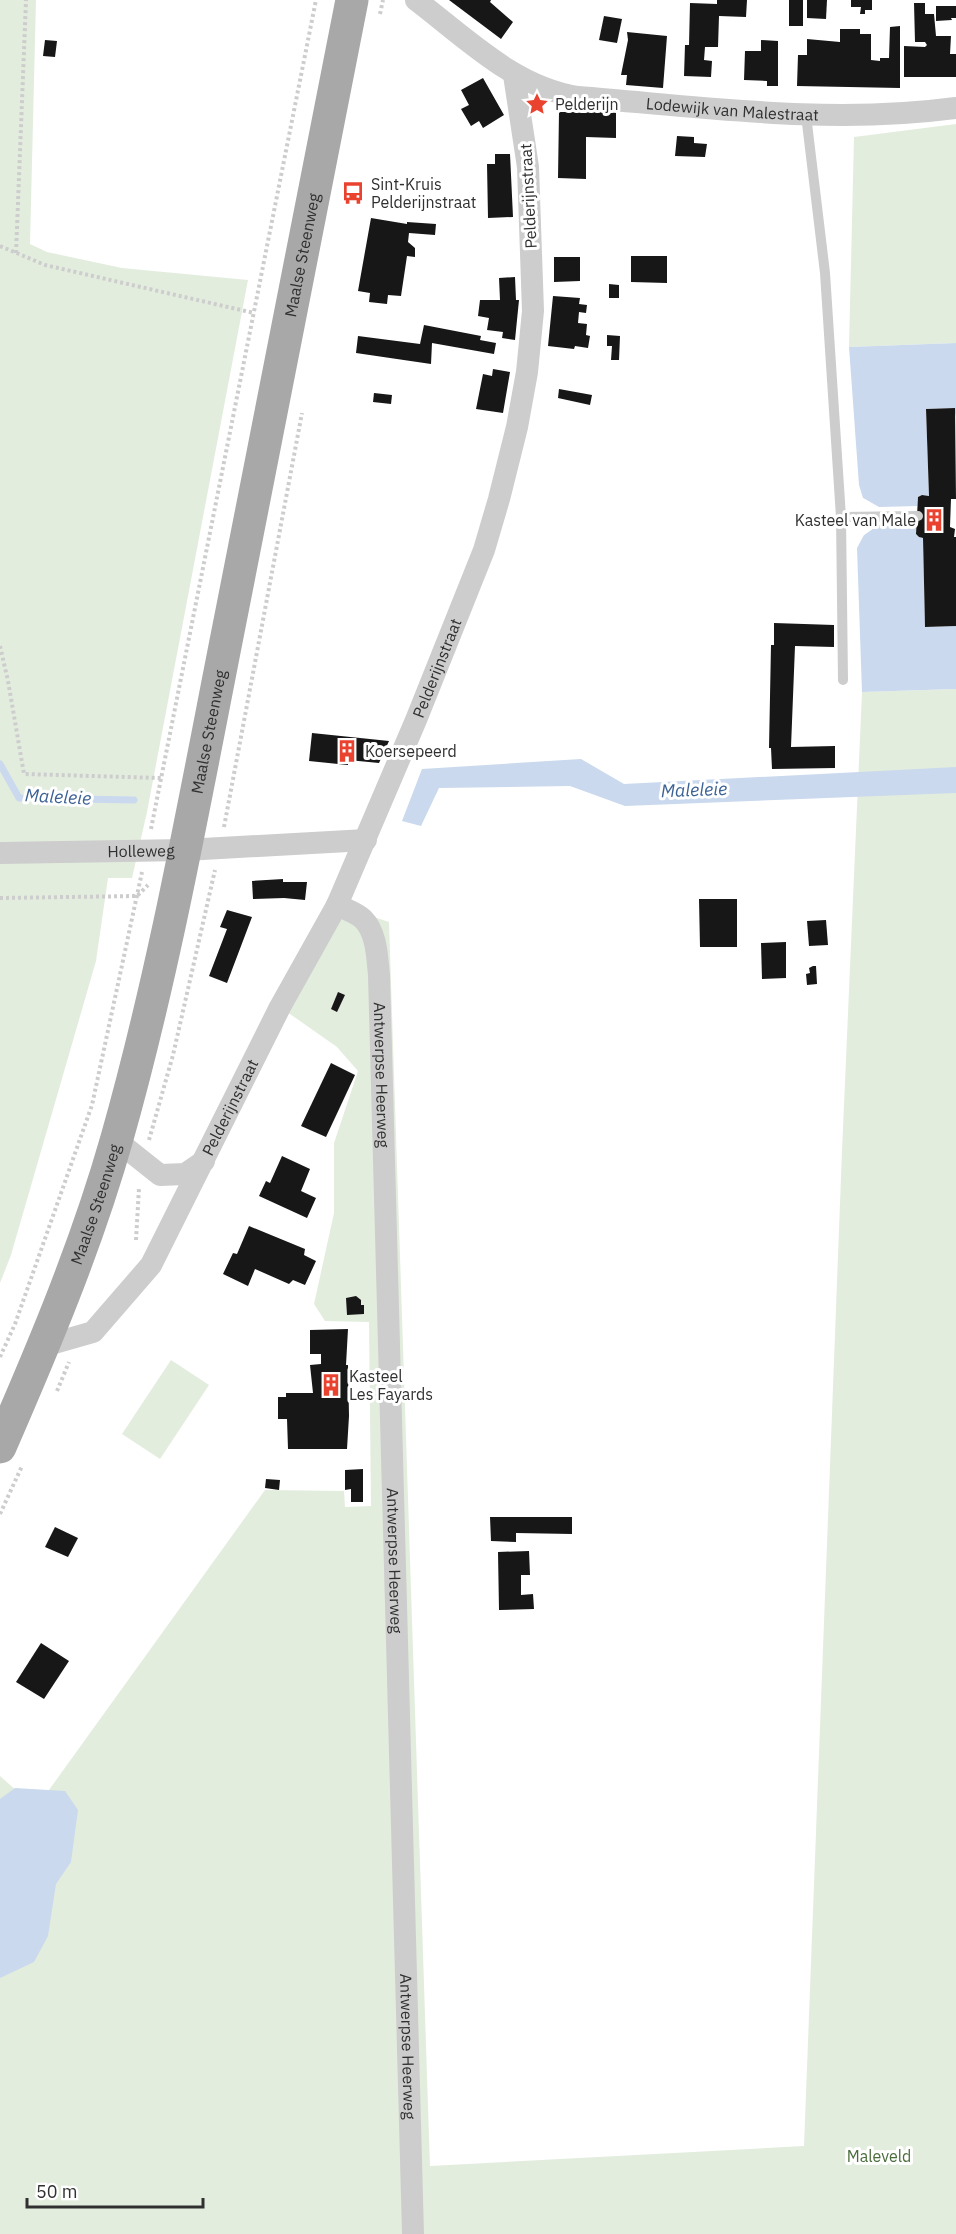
<svg xmlns="http://www.w3.org/2000/svg" width="956" height="2234" font-family="'IBM Plex Sans',sans-serif">
<style>
.green{fill:#e3edde}
.water{fill:#cad9ed}
.pier{fill:#fff}
.lines{fill:none;stroke-linecap:round;stroke-linejoin:round}
.stream{stroke:#cad9ed;stroke-width:7}
.building{fill:#171717}
.path{stroke:#cdcdcd;stroke-width:4;stroke-dasharray:3 3;stroke-linecap:butt}
.lane{stroke:#cdcdcd;stroke-width:10}
.street{stroke:#cdcdcd;stroke-width:22}
.primary{stroke:#a8a8a8;stroke-width:33}
.labels{text-anchor:middle;stroke-width:6;stroke-linejoin:round;paint-order:stroke}
.poi-label{font-size:16px;fill:#303030;stroke:#fff;text-anchor:start}
.street-label{font-size:16px;fill:#303030;stroke:#fff}
.park-label{font-size:16px;fill:#4a6d3c;stroke:#fff}
.water-label{font-size:18px;font-style:italic;fill:#3c6294;stroke:#fff}
</style>
<rect width="100%" height="100%" fill="#fff"/>
<g class="green">
<path d="M 0,0 L 36,0 L 30,244 L 47,252 L 122,268 L 248,280 L 147,812 L 132,878 L 108,878 L 96,961 L 11,1255 L 0,1283 Z"/>
<path d="M 956,124 L 956,343 L 849,347 L 854,137 Z"/>
<path d="M 956,689 L 956,2234 L 0,2234 L 0,1776 L 36,1808 L 265,1490 L 344,1491 L 345,1507 L 371,1506 L 369,1322 L 325,1321 L 314,1304 L 334,1213 L 334,1143 L 358,1071 L 337,1047 L 280,1007 L 337,905 L 389,922 L 430,2166 L 804,2146 L 842,1151 L 862,692 Z"/>
<path d="M 171,1360 L 209,1385 L 160,1459 L 122,1434 Z"/>
</g>
<g class="water">
<path d="M 956,343 L 956,417 L 954,408 L 926,409 L 929,496 L 922,495 L 918,497 L 916,534 L 919,537 L 923,538 L 925,627 L 956,626 L 956,689 L 862,692 L 857,548 L 864,535 L 878,525 L 878,507 L 863,498 L 859,485 L 849,347 Z"/>
<path d="M 581,759 L 624,784 L 956,767 L 956,793 L 625,806 L 570,786 L 439,788 L 421,826 L 402,821 L 422,769 Z"/>
<path d="M 15,1788 L 65,1791 L 78,1810 L 71,1862 L 56,1884 L 48,1936 L 34,1962 L 0,1978 L 0,1799 Z"/>
</g>
<path class="pier" d="M 863,498 L 879,507 L 918,506 L 918,525 L 878,525 L 864,535 L 864,532 L 875,524 L 875,508 L 863,502 Z"/>
<g class="lines">
<path class="stream" d="M 0,764 L 19,798 L 134,800"/>
</g>
<g class="building">
<path d="M 449,0 L 491,0 L 490,2 L 513,22 L 501,39 Z"/>
<path d="M 717,0 L 747,0 L 746,17 L 719,16 L 718,47 L 705,47 L 704,60 L 712,61 L 711,77 L 684,76 L 685,45 L 689,45 L 690,3 L 717,4 Z"/>
<rect x="789" y="0" width="14" height="26"/>
<path d="M 807,0 L 827,0 L 826,19 L 807,18 Z"/>
<path d="M 851,0 L 872,0 L 872,10 L 865,10 L 865,14 L 860,14 L 861,7 L 851,7 Z"/>
<path d="M 914,3 L 925,3 L 925,14 L 934,14 L 936,36 L 951,36 L 950,54 L 956,54 L 956,77 L 904,77 L 904,46 L 925,47 L 927,45 L 925,42 L 915,42 Z"/>
<path d="M 936,6 L 956,6 L 956,18 L 951,18 L 952,20 L 936,21 Z"/>
<path d="M 604,16 L 622,19 L 617,43 L 599,40 Z"/>
<path d="M 900,26 L 900,88 L 797,86 L 798,55 L 807,55 L 807,39 L 840,42 L 840,29 L 860,29 L 860,34 L 871,34 L 871,60 L 880,61 L 880,58 L 889,58 L 890,27 Z"/>
<path d="M 627,32 L 667,36 L 663,88 L 626,85 L 627,75 L 621,75 L 628,40 Z"/>
<path d="M 45,40 L 57,41 L 55,57 L 43,56 Z"/>
<path d="M 761,40 L 778,41 L 778,86 L 767,86 L 767,81 L 744,80 L 745,51 L 761,51 Z"/>
<path d="M 483,78 L 504,115 L 483,128 L 479,121 L 471,126 L 461,109 L 469,105 L 461,90 Z"/>
<path d="M 584,110 L 616,110 L 616,138 L 586,137 L 586,179 L 558,178 L 559,112 L 584,112 Z"/>
<path d="M 677,136 L 694,137 L 694,143 L 707,144 L 705,157 L 675,156 Z"/>
<path d="M 495,154 L 510,154 L 513,217 L 488,218 L 487,164 L 495,164 Z"/>
<path d="M 371,218 L 407,224 L 407,222 L 436,224 L 435,235 L 409,233 L 408,242 L 415,248 L 415,257 L 407,256 L 401,296 L 388,295 L 387,304 L 369,302 L 370,293 L 358,291 Z"/>
<path d="M 631,256 L 667,256 L 667,283 L 631,282 Z"/>
<path d="M 554,257 L 580,257 L 580,281 L 554,282 Z"/>
<path d="M 515,277 L 516,300 L 519,300 L 515,340 L 502,338 L 503,332 L 487,330 L 489,318 L 478,316 L 480,300 L 500,300 L 499,278 Z"/>
<path d="M 609,284 L 619,285 L 619,298 L 609,298 Z"/>
<path d="M 553,296 L 580,298 L 579,304 L 587,305 L 586,313 L 579,312 L 578,323 L 587,324 L 586,335 L 590,336 L 588,348 L 575,346 L 574,349 L 548,346 Z"/>
<path d="M 424,325 L 481,336 L 480,340 L 496,343 L 494,354 L 432,343 L 431,364 L 356,353 L 358,336 L 420,344 Z"/>
<path d="M 607,335 L 620,336 L 619,360 L 611,360 L 612,346 L 607,346 Z"/>
<path d="M 493,369 L 510,372 L 503,413 L 476,409 L 483,374 L 492,376 Z"/>
<path d="M 559,389 L 592,395 L 590,405 L 558,398 Z"/>
<path d="M 374,393 L 392,395 L 391,404 L 373,402 Z"/>
<path d="M 955,408 L 956,499 L 951,499 L 950,527 L 955,529 L 954,537 L 956,537 L 956,626 L 925,627 L 923,538 L 919,537 L 916,534 L 918,497 L 922,495 L 929,496 L 926,409 Z"/>
<path d="M 774,623 L 834,625 L 834,647 L 795,646 L 791,747 L 835,746 L 835,768 L 772,769 L 771,748 L 769,748 L 771,645 L 774,645 Z"/>
<path d="M 312,733 L 389,741 L 379,763 L 348,760 L 348,765 L 309,761 Z"/>
<path d="M 283,879 L 283,882 L 307,882 L 305,900 L 284,898 L 253,899 L 252,881 Z"/>
<path d="M 699,899 L 737,899 L 737,947 L 700,947 Z"/>
<path d="M 227,910 L 252,917 L 227,983 L 209,976 L 227,929 L 220,927 Z"/>
<path d="M 826,920 L 828,945 L 809,946 L 807,921 Z"/>
<path d="M 786,942 L 786,978 L 762,979 L 761,943 Z"/>
<path d="M 813,966 L 816,966 L 817,984 L 807,985 L 806,974 L 810,973 L 809,968 Z"/>
<path d="M 338,992 L 345,995 L 337,1012 L 331,1009 Z"/>
<path d="M 331,1063 L 355,1075 L 326,1137 L 301,1126 Z"/>
<path d="M 282,1156 L 310,1169 L 301,1191 L 316,1198 L 307,1218 L 259,1196 L 266,1181 L 270,1183 Z"/>
<path d="M 249,1226 L 305,1249 L 304,1255 L 316,1261 L 305,1285 L 293,1280 L 289,1284 L 255,1269 L 248,1286 L 223,1274 L 233,1253 L 237,1254 Z"/>
<path d="M 356,1296 L 361,1300 L 361,1305 L 364,1305 L 364,1314 L 347,1315 L 346,1298 Z"/>
<path d="M 348,1329 L 346,1365 L 348,1365 L 349,1416 L 347,1449 L 288,1449 L 287,1419 L 278,1419 L 278,1397 L 286,1397 L 286,1393 L 313,1393 L 310,1365 L 321,1364 L 321,1354 L 310,1354 L 310,1330 Z"/>
<path d="M 363,1469 L 363,1502 L 351,1502 L 351,1489 L 345,1490 L 345,1470 Z"/>
<path d="M 266,1479 L 280,1480 L 279,1490 L 265,1488 Z"/>
<path d="M 490,1517 L 572,1517 L 572,1534 L 516,1533 L 516,1542 L 491,1541 Z"/>
<path d="M 55,1527 L 78,1538 L 68,1557 L 45,1547 Z"/>
<path d="M 529,1551 L 530,1575 L 521,1575 L 521,1595 L 533,1594 L 534,1609 L 499,1610 L 498,1552 Z"/>
<path d="M 41,1643 L 69,1661 L 44,1699 L 16,1682 Z"/>
</g>
<g class="lines">
<g class="path">
<path d="M 380,14 L 383,0"/>
<path d="M 0,246 L 45,265 L 254,313"/>
<path d="M 16,253 L 26,0"/>
<path d="M 0,646 L 8,681 L 24,774 L 161,778"/>
<path d="M 224,827 L 302,413"/>
<path d="M 151,829 L 316,0"/>
<path d="M 0,898 L 137,896 L 148,885"/>
<path d="M 149,1140 L 173,1055 L 215,870"/>
<path d="M 136,1240 L 139,1188"/>
<path d="M 0,1357 L 15,1324 L 92,1105 L 142,872"/>
<path d="M 57,1391 L 69,1362"/>
<path d="M 0,1514 L 22,1466"/>
</g>
<g class="lane">
<path d="M 806,115 L 825,273 L 841,517 L 843,680"/>
<path d="M 841,517 L 918,516"/>
</g>
<g class="street">
<path id="s1" d="M 416,0 C 466,38 514,87 578,97 C 704,107 830,125 956,108"/>
<path id="s2" d="M 0,853 L 185,850 L 366,840"/>
<path id="s3" d="M 337,905 C 345,909 357,913 363,919 C 377,933 377,957 379,975 L 413,2234"/>
<path d="M 116,1140 L 160,1175 L 185,1174 L 204,1161"/>
<path id="s4" d="M 44,1346 L 93,1332 L 151,1265 L 280,1007 L 337,905 L 416,720 L 484,550 L 499,499 L 517,427 L 527,372 L 533,311 L 528,167 L 514,75"/>
</g>
<path class="primary" id="s5" d="M 0,1447 C 44,1346 87,1244 117,1138 C 166,965 197,787 232,611 C 272,407 312,204 352,0"/>
</g>
<defs>
<g id="sight-bare" transform="scale(1.8)"><path d="M0-6L1.8-2.2L6-1.7L2.9 1.2L3.7 5.4L0 3.3L-3.7 5.4L-2.9 1.2L-6-1.7L-1.8-2.2Z" fill="#e94330" stroke="#fff" stroke-width="2.5" paint-order="stroke"/></g>
<g id="bus-bare" transform="scale(1.8)"><path d="M-5-6H5V4H4V6H2V4H-2V6H-4V4H-5ZM-3.5-4V0h7V-4ZM-3.5 1.2v1.5H-2V1.2ZM2 1.2v1.5H3.5V1.2Z" fill="#e94330" stroke="#fff" stroke-width="2.5" paint-order="stroke"/></g>
<g id="building-bare" transform="scale(1.8)"><path d="M-4-6H4V6H1V3H-1V6H-4ZM-2.5-4.3h1.7v1.8h-1.7ZM.8-4.3h1.7v1.8H.8ZM-2.5-1h1.7V.8h-1.7ZM.8-1h1.7V.8H.8Z" fill="#e94330" stroke="#fff" stroke-width="2.5" paint-order="stroke"/></g>
</defs>
<g fill-rule="evenodd">
<use href="#sight-bare" x="537" y="104"/>
<use href="#bus-bare" x="353" y="193"/>
<use href="#building-bare" x="934" y="520"/>
<use href="#building-bare" x="347" y="751"/>
<use href="#building-bare" x="331" y="1385"/>
</g>
<g class="labels">
<g class="poi-label">
<text x="555" y="110">Pelderijn</text>
<text x="371" y="190">Sint-Kruis<tspan x="371" dy="18">Pelderijnstraat</tspan></text>
<text x="916" y="526" text-anchor="end">Kasteel van Male</text>
<text x="365" y="757">Koersepeerd</text>
<text x="349" y="1382">Kasteel<tspan x="349" dy="18">Les Fayards</tspan></text>
</g>
<g class="street-label">
<text dy="6" stroke="none"><textPath href="#s1" startOffset="346">Lodewijk van Malestraat</textPath></text>
<text transform="translate(528 196) rotate(-93)" y="6">Pelderijnstraat</text>
<text dy="6" stroke="none"><textPath href="#s5" startOffset="1233">Maalse Steenweg</textPath></text>
<text dy="6" stroke="none"><textPath href="#s4" startOffset="802">Pelderijnstraat</textPath></text>
<text dy="6" stroke="none"><textPath href="#s5" startOffset="747">Maalse Steenweg</textPath></text>
<text dy="6" stroke="none"><textPath href="#s2" startOffset="141">Holleweg</textPath></text>
<text dy="6" stroke="none"><textPath href="#s3" startOffset="189">Antwerpse Heerweg</textPath></text>
<text dy="6" stroke="none"><textPath href="#s4" startOffset="316">Pelderijnstraat</textPath></text>
<text dy="6" stroke="none"><textPath href="#s5" startOffset="261">Maalse Steenweg</textPath></text>
<text dy="6" stroke="none"><textPath href="#s3" startOffset="675">Antwerpse Heerweg</textPath></text>
<text dy="6" stroke="none"><textPath href="#s3" startOffset="1161">Antwerpse Heerweg</textPath></text>
</g>
<g class="park-label">
<text x="879" y="2162">Maleveld</text>
</g>
<g class="water-label">
<text transform="translate(694 790) rotate(-2)" y="6">Maleleie</text>
<text transform="translate(58 797) rotate(3)" y="6">Maleleie</text>
</g>
</g>
<path d="M27 2198v9h176v-9" fill="none" stroke="#303030" stroke-width="3"/>
<text x="36" y="2198" font-size="18" fill="#303030" stroke="#ffffff" stroke-width="4.5" paint-order="stroke">50 m</text>
</svg>
